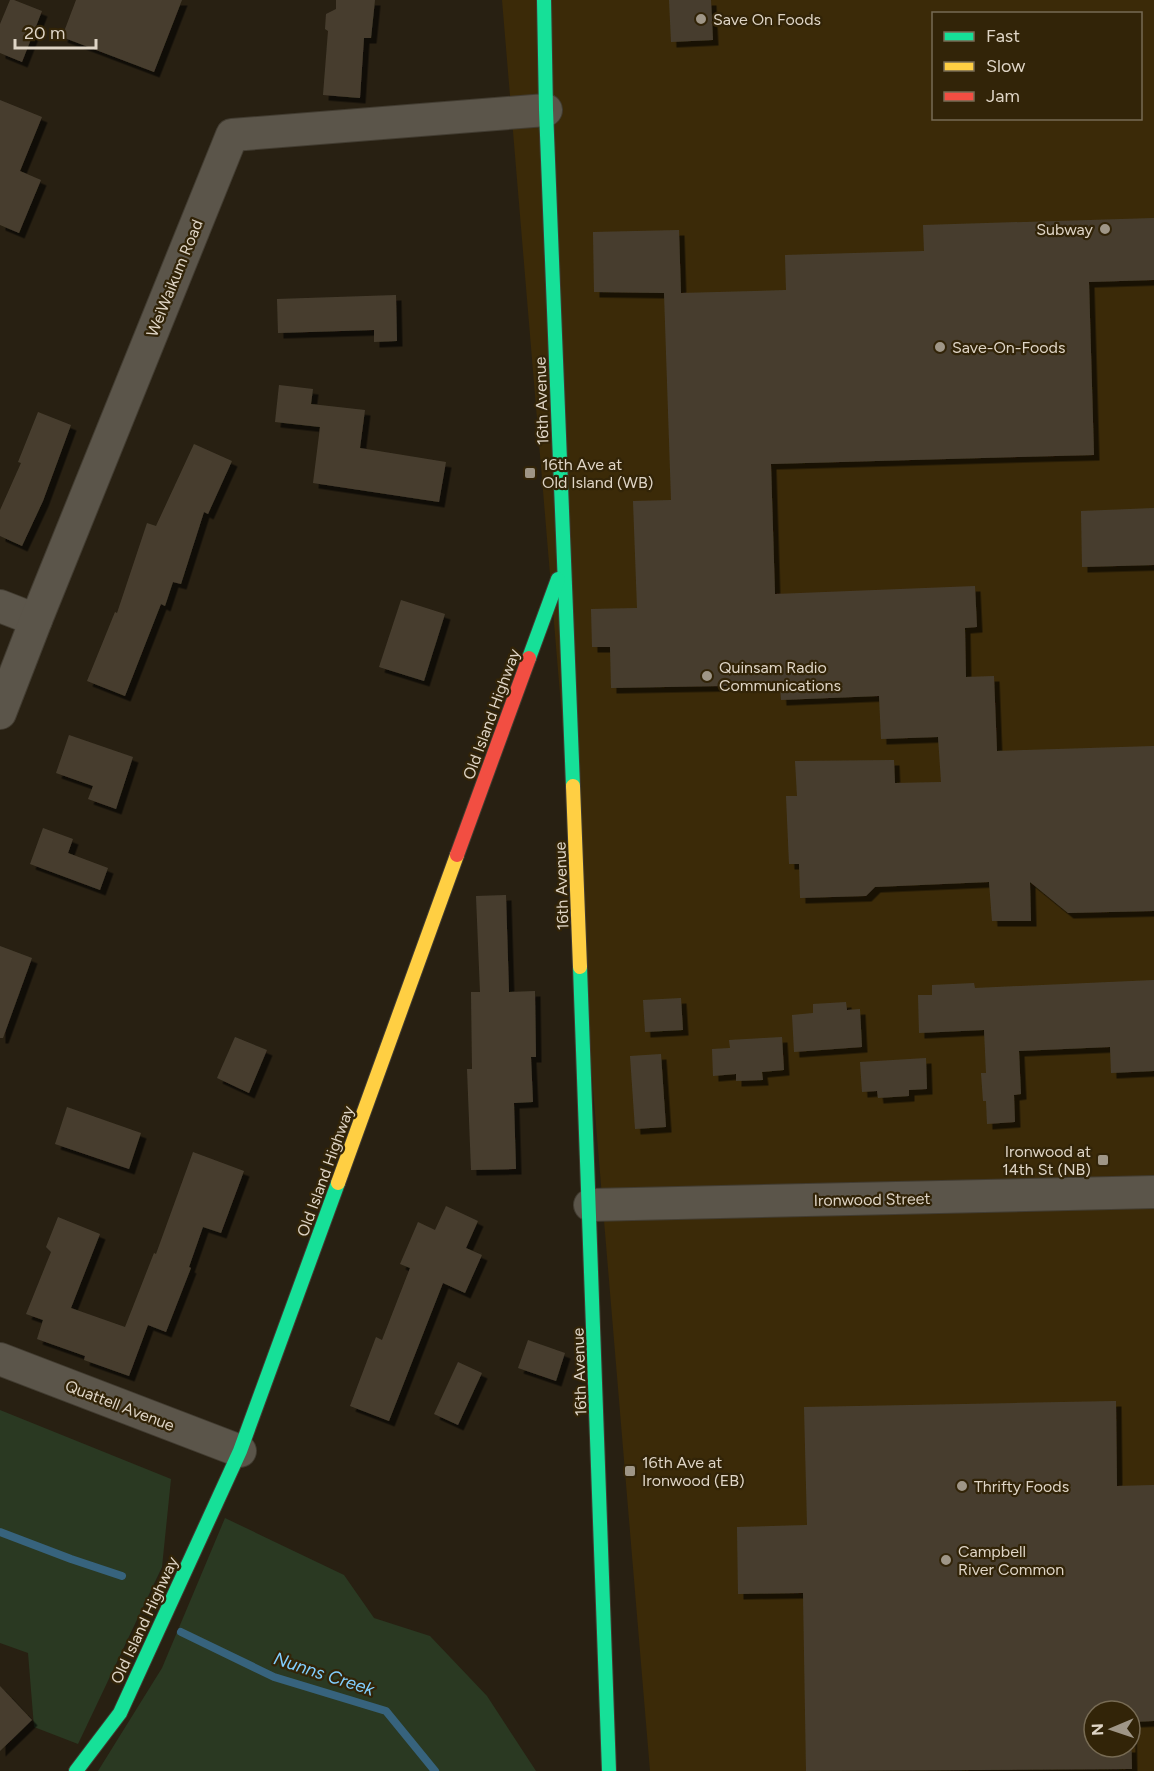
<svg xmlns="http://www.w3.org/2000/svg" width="1154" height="1771" font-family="Figtree,sans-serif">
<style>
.built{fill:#3b2a08;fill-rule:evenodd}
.green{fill:#2a3922}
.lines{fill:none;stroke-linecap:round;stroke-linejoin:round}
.stream{stroke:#37637d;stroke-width:8}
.building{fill:#473e2f;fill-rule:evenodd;filter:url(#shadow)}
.street-casing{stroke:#423c31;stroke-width:34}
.fast-casing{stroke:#423c31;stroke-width:16}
.slow-casing{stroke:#423c31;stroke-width:16}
.jam-casing{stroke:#423c31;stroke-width:16}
.street{stroke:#5b554a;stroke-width:32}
.fast{stroke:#16e098;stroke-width:14}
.slow{stroke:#ffcf43;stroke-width:14}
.jam{stroke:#f24e42;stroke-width:14}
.poi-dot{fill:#9f9687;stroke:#322408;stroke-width:2}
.labels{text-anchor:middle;stroke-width:4.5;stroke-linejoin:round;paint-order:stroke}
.poi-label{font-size:16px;fill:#dfd5c6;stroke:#322408;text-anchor:start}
.street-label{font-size:16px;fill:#dfd5c6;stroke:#322408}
.water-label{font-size:18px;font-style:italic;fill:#82cefe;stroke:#322408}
</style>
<defs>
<filter id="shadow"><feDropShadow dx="5.5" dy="5.5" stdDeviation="0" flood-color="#0009"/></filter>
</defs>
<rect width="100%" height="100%" fill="#282012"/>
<path class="built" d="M 502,0 L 1154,0 L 1154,1771 L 650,1771 ZM 934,14 L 1140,14 L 1140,118 L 934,118 ZM 1094,1711 L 1130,1711 L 1130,1747 L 1094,1747 Z"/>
<g class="green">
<path d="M 0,1410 L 171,1479 L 162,1567 L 78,1744 L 34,1727 L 28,1653 L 0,1643 Z"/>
<path d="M 225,1518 L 344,1575 L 374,1618 L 430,1636 L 487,1696 L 536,1771 L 98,1771 L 162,1668 Z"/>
</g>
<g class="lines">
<g class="stream">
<path d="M 0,1532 L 71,1559 L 122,1576"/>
<path d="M 181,1632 L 274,1677 L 386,1711 L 435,1771"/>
</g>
</g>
<g class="building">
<path d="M 10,0 L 14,0 L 42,11 L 22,62 L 0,53 L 0,24 Z"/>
<path d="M 76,0 L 182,0 L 154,72 L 62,37 Z"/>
<path d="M 336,0 L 375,0 L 371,38 L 364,38 L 360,98 L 323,95 L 328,31 L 325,29 L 326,14 L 336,9 Z"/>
<path d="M 669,0 L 711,0 L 713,40 L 671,42 Z"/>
<path d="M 0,100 L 42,117 L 20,171 L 41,180 L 19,233 L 0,225 Z"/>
<path d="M 1154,218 L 1154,280 L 1089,282 L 1094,455 L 771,464 L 775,594 L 975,586 L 977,627 L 965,628 L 966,677 L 994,676 L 997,751 L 1154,746 L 1154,911 L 1068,913 L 1030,882 L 1031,921 L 992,921 L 989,882 L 875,887 L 866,896 L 800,898 L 799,864 L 789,864 L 786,796 L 797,796 L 795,761 L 894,760 L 895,783 L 941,782 L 938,737 L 881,739 L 879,696 L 781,700 L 780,685 L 611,688 L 610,647 L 592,647 L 591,609 L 637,608 L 633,501 L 671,500 L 664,293 L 594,292 L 593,232 L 679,230 L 681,293 L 786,290 L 785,255 L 924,251 L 923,225 Z"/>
<path d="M 396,295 L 397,341 L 374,342 L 374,330 L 278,333 L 277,299 Z"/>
<path d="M 279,385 L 313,389 L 311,404 L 365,410 L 360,448 L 446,462 L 439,502 L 313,483 L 320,427 L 275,422 Z"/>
<path d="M 38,412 L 71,425 L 43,501 L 22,546 L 0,536 L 0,510 L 21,463 L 18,462 Z"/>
<path d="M 194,444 L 232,461 L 208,514 L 204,512 L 181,584 L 173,582 L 165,606 L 161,604 L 125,696 L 87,681 L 115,612 L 117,613 L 147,523 L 156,526 Z"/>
<path d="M 1154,508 L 1154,565 L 1082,567 L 1081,511 Z"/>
<path d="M 401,600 L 445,614 L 424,681 L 379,667 Z"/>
<path d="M 69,735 L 133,757 L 116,809 L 88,799 L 93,786 L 56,773 Z"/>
<path d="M 43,828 L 73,839 L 68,853 L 108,868 L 100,890 L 30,864 Z"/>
<path d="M 506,895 L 509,992 L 535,991 L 536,1057 L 531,1057 L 533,1102 L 514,1103 L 516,1169 L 471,1170 L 467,1069 L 472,1069 L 471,992 L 480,992 L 476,896 Z"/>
<path d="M 0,946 L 32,958 L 3,1038 L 0,1038 Z"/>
<path d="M 1154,980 L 1154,1071 L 1111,1073 L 1110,1047 L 1019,1051 L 1021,1094 L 1014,1095 L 1015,1122 L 987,1124 L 986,1101 L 983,1101 L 981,1073 L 986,1073 L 984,1030 L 919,1033 L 918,995 L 932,995 L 932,985 L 974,983 L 975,988 Z"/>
<path d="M 681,998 L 683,1030 L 645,1032 L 643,1000 Z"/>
<path d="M 846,1002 L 847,1010 L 860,1009 L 862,1047 L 794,1052 L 792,1015 L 813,1013 L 813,1004 Z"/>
<path d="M 235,1037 L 267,1050 L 249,1093 L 217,1078 Z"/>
<path d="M 782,1037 L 784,1070 L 762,1072 L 763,1080 L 736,1081 L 736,1074 L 713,1076 L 712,1049 L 730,1048 L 729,1040 Z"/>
<path d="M 661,1054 L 666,1127 L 635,1129 L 630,1056 Z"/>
<path d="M 926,1058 L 927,1089 L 909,1090 L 909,1096 L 878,1098 L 877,1091 L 862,1092 L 860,1062 Z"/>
<path d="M 67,1107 L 141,1133 L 129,1169 L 55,1144 Z"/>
<path d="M 193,1152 L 244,1171 L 221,1233 L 203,1227 L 189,1267 L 191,1268 L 166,1332 L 148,1325 L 129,1376 L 84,1360 L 85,1356 L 37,1339 L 43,1320 L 26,1314 L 51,1252 L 46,1247 L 58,1217 L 100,1234 L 71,1308 L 125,1327 L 154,1253 L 156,1254 Z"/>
<path d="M 446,1206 L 478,1221 L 466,1248 L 482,1255 L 465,1293 L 443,1283 L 389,1421 L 350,1406 L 376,1337 L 382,1340 L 410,1268 L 400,1264 L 418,1222 L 435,1230 Z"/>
<path d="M 528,1340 L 565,1353 L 556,1381 L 518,1368 Z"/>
<path d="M 458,1362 L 482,1373 L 458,1425 L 434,1414 Z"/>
<path d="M 1116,1401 L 1117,1486 L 1154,1485 L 1154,1721 L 1131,1722 L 1132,1769 L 806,1771 L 803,1593 L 738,1594 L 737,1527 L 807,1525 L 804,1407 ZM 1094,1711 L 1130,1711 L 1130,1747 L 1094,1747 Z"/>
<path d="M 0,1686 L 32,1720 L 0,1751 Z"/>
</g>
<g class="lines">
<g class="street-casing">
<g id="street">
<path d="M 0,606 L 36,620"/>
<path d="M 0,713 L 36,620 L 232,135 L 546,110"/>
<path d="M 590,1205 L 1154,1192"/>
<path d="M 0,1359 L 240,1451"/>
</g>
</g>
<g class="fast-casing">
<g id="fast">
<path d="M 544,0 L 546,110 L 573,786"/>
<path d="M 529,658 L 558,579"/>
<path d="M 580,967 L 609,1771"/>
<path d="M 76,1771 L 120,1713 L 240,1451 L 338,1183"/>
</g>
</g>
<g class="slow-casing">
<g id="slow">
<path d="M 573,786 L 580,967"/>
<path d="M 338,1183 L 457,855"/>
</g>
</g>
<g class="jam-casing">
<path id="jam" d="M 457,855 L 529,658"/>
</g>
<use href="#street" class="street"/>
<use href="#fast" class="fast"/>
<use href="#slow" class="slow"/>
<use href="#jam" class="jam"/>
</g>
<g class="poi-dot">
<circle cx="701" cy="19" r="6"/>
<circle cx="1105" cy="229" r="6"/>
<circle cx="940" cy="347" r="6"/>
<rect x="524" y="467" width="12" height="12" rx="3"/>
<circle cx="707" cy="676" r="6"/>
<rect x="1097" y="1154" width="12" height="12" rx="3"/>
<rect x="624" y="1465" width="12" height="12" rx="3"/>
<circle cx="962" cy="1486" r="6"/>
<circle cx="946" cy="1560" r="6"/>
</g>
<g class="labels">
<g class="poi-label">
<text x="713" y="25">Save On Foods</text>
<text x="1093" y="235" text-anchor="end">Subway</text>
<text x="952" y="353">Save-On-Foods</text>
<text x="542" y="470">16th Ave at<tspan x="542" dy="18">Old Island (WB)</tspan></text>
<text x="719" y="673">Quinsam Radio<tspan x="719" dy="18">Communications</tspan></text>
<text x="1091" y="1157" text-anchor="end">Ironwood at<tspan x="1091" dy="18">14th St (NB)</tspan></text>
<text x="642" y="1468">16th Ave at<tspan x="642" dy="18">Ironwood (EB)</tspan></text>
<text x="974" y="1492">Thrifty Foods</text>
<text x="958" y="1557">Campbell<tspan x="958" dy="18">River Common</tspan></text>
</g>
<g class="street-label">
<text transform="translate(174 278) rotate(-68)" y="6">WeiWaikum Road</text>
<text transform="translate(541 401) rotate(-92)" y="6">16th Avenue</text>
<text transform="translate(491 714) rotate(-70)" y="6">Old Island Highway</text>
<text transform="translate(561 886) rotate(-92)" y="6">16th Avenue</text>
<text transform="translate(325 1171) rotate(-70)" y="6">Old Island Highway</text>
<text transform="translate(872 1199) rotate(-1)" y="6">Ironwood Street</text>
<text transform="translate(579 1372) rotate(-92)" y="6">16th Avenue</text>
<text transform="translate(120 1405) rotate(21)" y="6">Quattell Avenue</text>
<text transform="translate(144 1620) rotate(-65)" y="6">Old Island Highway</text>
</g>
<g class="water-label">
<text transform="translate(324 1674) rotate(18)" y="6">Nunns Creek</text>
</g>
</g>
<rect x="932" y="12" width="210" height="108" fill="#322408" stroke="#776b54" stroke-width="1.5"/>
<rect x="944" y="32" width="30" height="9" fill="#16e098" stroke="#776b54" stroke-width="1.5"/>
<text x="986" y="42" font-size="18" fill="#dfd5c6">Fast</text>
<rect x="944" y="62" width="30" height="9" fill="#ffcf43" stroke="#776b54" stroke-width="1.5"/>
<text x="986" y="72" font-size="18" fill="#dfd5c6">Slow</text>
<rect x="944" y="92" width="30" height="9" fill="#f24e42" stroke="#776b54" stroke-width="1.5"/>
<text x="986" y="102" font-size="18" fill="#dfd5c6">Jam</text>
<g transform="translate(1112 1729) rotate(268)"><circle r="28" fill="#322408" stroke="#776b54" stroke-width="1.5"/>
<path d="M0-4.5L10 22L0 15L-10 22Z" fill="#9f9687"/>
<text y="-9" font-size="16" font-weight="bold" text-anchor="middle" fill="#dfd5c6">N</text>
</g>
<path d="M15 39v9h81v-9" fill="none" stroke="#dfd5c6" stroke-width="3"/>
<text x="24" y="39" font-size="18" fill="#dfd5c6" stroke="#322408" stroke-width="4.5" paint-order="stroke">20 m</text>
</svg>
